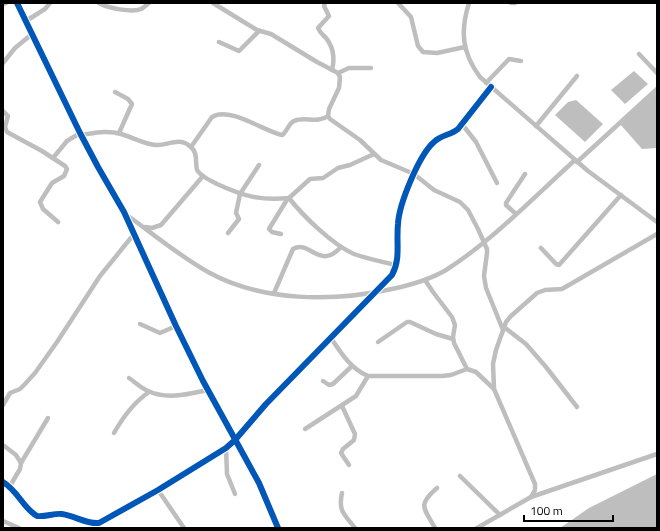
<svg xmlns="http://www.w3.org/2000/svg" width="660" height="531" font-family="'Titillium Web',sans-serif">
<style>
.water{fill:#bebebe}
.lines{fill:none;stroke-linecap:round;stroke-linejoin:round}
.street{stroke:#bebebe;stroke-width:4.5}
.cycleway-casing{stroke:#fff;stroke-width:8}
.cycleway{stroke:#0057b8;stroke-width:6}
</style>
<rect width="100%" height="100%" fill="#fff"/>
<g class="water">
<path d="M 634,71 L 648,84 L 625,104 L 611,90 Z"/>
<path d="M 657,92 L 657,148 L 642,149 L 620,124 Z"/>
<path d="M 576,100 L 603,124 L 585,142 L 555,115 L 568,102 Z"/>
<path d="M 657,474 L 657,528 L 560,528 L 589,508 Z"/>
</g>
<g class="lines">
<g class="street">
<path d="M 17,3 L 80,133 L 98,167 L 124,212 L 176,326 L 203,381 L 259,483 L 278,528"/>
<path d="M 99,3 C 107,8 132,13 141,9 C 144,8 146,5 149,3"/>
<path d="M 213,3 L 257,30 L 271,34 L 317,62 L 338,73 L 340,77 L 339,88 L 329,109 L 328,116 L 330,119 L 360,140 L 381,160 L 414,174 L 434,190 L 460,202 L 468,210 L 478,229 L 487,249 L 487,253 L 484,276 L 486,288 L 503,330"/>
<path d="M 325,3 L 324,6 L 329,16 L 318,28 C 320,33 323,35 326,38 C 334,48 335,58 332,70"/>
<path d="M 398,3 L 411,17 L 418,46 L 423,52 L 437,53 L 465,47"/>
<path d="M 469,3 C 460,31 462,53 480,77 L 588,171 L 657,222"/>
<path d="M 511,3 L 515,3"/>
<path d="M 3,4 L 6,3"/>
<path d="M 26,21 L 45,9 L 50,3"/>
<path d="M 219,42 L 239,51 L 259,31"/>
<path d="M 639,54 L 657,73"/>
<path d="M 3,63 L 15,48 L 32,34"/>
<path d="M 338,73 L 349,68 L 371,68"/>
<path d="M 486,83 L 509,59 L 521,61"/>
<path d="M 115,92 L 128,99 L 132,104 L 119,133"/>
<path d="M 3,111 L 8,116 L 5,127 L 7,132 L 42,151 L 65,166 L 67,169 L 64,176 L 52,183 L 40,202 L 43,209 L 58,222"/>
<path d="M 462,124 L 476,142 L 497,183"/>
<path d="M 536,126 L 577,76"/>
<path d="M 81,135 C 95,133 107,130 121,134 C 132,137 144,144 156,145 C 168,146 179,136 191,147 C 198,153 195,162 197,170 C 201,177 210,180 217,184 C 243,196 261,201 289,198 L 310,179 L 323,178 L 338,168 L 350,165 L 374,154"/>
<path d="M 191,147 L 212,117 C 230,106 263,131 282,135 C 287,132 288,124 294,121 C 305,116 317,124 328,116"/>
<path d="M 53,158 L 67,141 L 80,133"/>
<path d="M 577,162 L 657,89"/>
<path d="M 289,198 C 303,216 333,245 354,254 C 368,259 382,262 396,265"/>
<path d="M 124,213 C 152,233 178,255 208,272 C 262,302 333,302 392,289 C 411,285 429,280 446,270 C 493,240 533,198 575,160"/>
<path d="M 516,214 L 506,205 L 506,203 L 525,174"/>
<path d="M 145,227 L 152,228 L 161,225 L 203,176"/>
<path d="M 228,233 L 239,219 L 236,213 L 240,194 L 259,165"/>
<path d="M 281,234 L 272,232 L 269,229 L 288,198"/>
<path d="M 541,248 L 556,264 L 559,265 L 621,195"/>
<path d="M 425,280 L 433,292 L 452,317 L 455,325 L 453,337 L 454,343 L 467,369"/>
<path d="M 274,293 L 293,249 C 310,239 319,271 341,247"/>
<path d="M 140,324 L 160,333 L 176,326"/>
<path d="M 504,327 L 526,344 L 546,367 L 577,407"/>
<path d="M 331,338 C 341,353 351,369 368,376 L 442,376 L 451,375 L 467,369 L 476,372 L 494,389"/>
<path d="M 378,342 L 407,322 L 410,322 L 436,334 L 453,339"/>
<path d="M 129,378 C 135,382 141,388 148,391 C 167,400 189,394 208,390"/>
<path d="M 323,381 L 329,385 L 333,384 L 352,366"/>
<path d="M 3,405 L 10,393 L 20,389 L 25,384 L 35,373 L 57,342 L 100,276 L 134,234"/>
<path d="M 342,406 L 355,434 L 354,440 L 343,449 L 341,453 L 349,465"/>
<path d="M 305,429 L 356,396 L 368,376"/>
<path d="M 114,433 C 123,417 133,403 149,392"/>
<path d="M 3,445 L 16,455 L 21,463 L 20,469 L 10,486"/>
<path d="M 226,448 L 227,474 L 235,494"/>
<path d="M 21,463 L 48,418"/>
<path d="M 460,476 L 500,515"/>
<path d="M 3,482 C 18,491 23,508 37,516 C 46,517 54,513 62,514 C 76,516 85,524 99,523 L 158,490 L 226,448 L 235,440 L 266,404 L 392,275 C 401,259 396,242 398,224 C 399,204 419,155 434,142 C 441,135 451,135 458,129 L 491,87"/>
<path d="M 158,490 L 184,528"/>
<path d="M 342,493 C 338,511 344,514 355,528"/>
<path d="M 531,497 L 657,454"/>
<path d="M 3,521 L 19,528"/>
<path d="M 435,528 C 424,508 417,505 437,488"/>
<path d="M 477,528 L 531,497 L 535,490 L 535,484 L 494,389 L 493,364 L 496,350 L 506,322 L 511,316 L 537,293 L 545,290 L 562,289 L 657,234"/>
</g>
<g class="cycleway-casing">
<g id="cycleway">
<path d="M 17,3 L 80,133 L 98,167 L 124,212 L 176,326 L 203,381 L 259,483 L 278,528"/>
<path d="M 3,482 C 18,491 23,508 37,516 C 46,517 54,513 62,514 C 76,516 85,524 99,523 L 158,490 L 226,448 L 235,440 L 266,404 L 392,275 C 401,259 396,242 398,224 C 399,204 419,155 434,142 C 441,135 451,135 458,129 L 491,87"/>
</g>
</g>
<use href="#cycleway" class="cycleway"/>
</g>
<rect width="660" height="531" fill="none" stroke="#000000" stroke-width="8"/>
<path d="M524 515v6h89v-6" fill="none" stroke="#000000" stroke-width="2"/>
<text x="530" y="515" font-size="12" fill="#000000" stroke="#ffffff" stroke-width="3" paint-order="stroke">100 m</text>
</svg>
